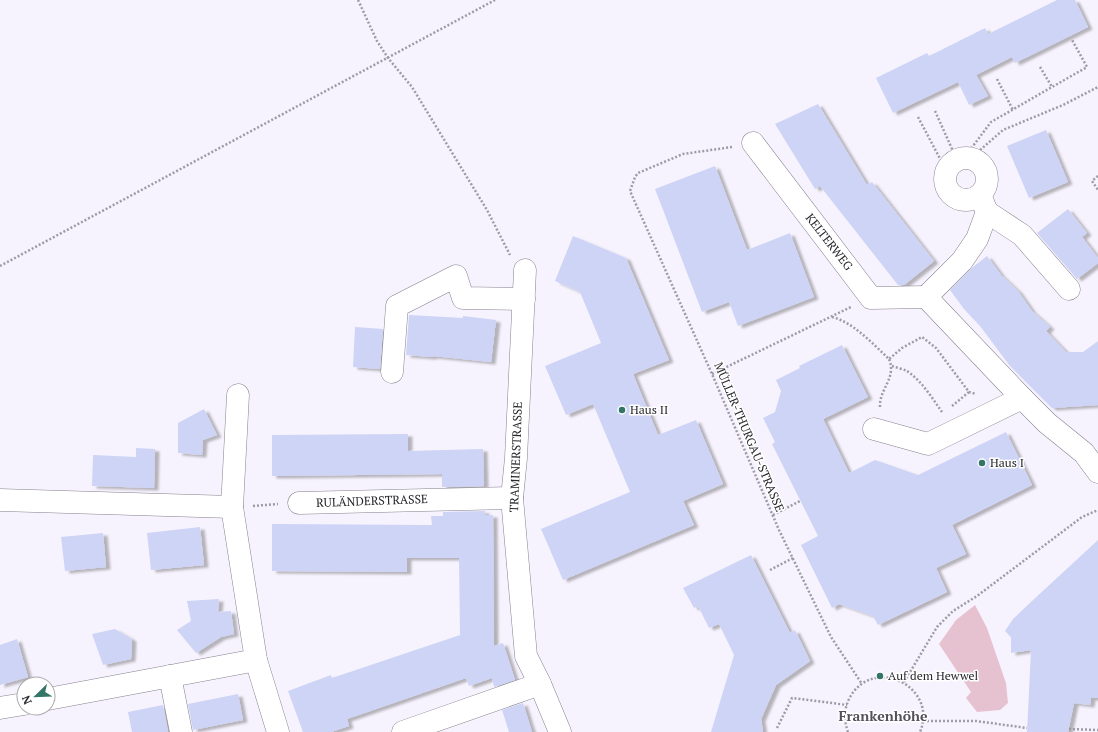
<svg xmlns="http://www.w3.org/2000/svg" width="1098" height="732" font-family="'PT Serif',serif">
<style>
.green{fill:#e6c2d0}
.building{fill:#cdd4f6;filter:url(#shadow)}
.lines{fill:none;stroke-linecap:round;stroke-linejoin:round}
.minor-casing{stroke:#86828e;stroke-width:23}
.path{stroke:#9e9ba4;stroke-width:2.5;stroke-dasharray:2 2;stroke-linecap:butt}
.minor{stroke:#fff;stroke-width:22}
.poi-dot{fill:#337566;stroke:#fff;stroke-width:1.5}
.labels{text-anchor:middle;stroke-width:3;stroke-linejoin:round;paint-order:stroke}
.street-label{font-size:12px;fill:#27262b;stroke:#fff}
.poi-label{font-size:12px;fill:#27262b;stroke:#fff;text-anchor:start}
.quarter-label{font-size:14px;font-weight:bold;fill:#54505c;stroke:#fff}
</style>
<defs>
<filter id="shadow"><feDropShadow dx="4.5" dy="2.5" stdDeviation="1" flood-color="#0004"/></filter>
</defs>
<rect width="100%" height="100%" fill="#f7f3fe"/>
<path class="green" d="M 975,605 L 987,628 L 1006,683 L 1008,703 L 1000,710 L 977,712 L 966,698 L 971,692 L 939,644 L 956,620 Z"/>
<g class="building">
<path d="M 1057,0 L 1075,0 L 1088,27 L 1015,63 L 1012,57 L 976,75 L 988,96 L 969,105 L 958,82 L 893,113 L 876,78 L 927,53 L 929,56 L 985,28 L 988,34 Z"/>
<path d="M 818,104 L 867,185 L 872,182 L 934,261 L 904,285 L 898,285 L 820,186 L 815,189 L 775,124 Z"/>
<path d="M 1046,130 L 1068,182 L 1029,198 L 1007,146 Z"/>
<path d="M 715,166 L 747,250 L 790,233 L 814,297 L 738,326 L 729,302 L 702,312 L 655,189 Z"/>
<path d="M 1068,209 L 1087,233 L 1082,237 L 1098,258 L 1098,263 L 1077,279 L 1037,233 Z"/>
<path d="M 573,236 L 626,258 L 669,360 L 633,374 L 658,435 L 696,420 L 723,484 L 683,501 L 694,525 L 563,580 L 541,529 L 630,492 L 593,404 L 566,415 L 545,366 L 601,343 L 580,292 L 555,281 Z"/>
<path d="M 987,256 L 1001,275 L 1018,291 L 1032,311 L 1050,327 L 1046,331 L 1066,352 L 1083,352 L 1098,341 L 1098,405 L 1052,408 L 1010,366 L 980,326 L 964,309 L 950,290 L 973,267 Z"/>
<path d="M 409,315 L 463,318 L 463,316 L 496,320 L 491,362 L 433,356 L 432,357 L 406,355 Z"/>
<path d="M 355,327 L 383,329 L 380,369 L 353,367 Z"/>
<path d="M 842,345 L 868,397 L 823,419 L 849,473 L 875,460 L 918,475 L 1006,432 L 1032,485 L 952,525 L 966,554 L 936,568 L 947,592 L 878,625 L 873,616 L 839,604 L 832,608 L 801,545 L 818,536 L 772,444 L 775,442 L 763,418 L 775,412 L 781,391 L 776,380 L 800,368 L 799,366 Z"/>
<path d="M 204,409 L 217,435 L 203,440 L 202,455 L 178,453 L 178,423 Z"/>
<path d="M 408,434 L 408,451 L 483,449 L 484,486 L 442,487 L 442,474 L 272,476 L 272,435 Z"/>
<path d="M 136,448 L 155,449 L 154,488 L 92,486 L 93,455 L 136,457 Z"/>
<path d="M 485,511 L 485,515 L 493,515 L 494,646 L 503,643 L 515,680 L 494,687 L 492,678 L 469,686 L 466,678 L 347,719 L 349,726 L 331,732 L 303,732 L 288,691 L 331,675 L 332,678 L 460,635 L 459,558 L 407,558 L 407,572 L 272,571 L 272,524 L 432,525 L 431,516 L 443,516 L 443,512 Z"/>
<path d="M 200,527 L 204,565 L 151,570 L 147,533 Z"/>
<path d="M 103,533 L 106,567 L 65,571 L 61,537 Z"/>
<path d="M 1098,540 L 1098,698 L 1091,698 L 1090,705 L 1074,703 L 1068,732 L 1027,732 L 1031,650 L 1011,653 L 1011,637 L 1005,631 L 1013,619 L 1032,601 Z"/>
<path d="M 751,555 L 790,633 L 795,630 L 810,661 L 776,685 L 761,719 L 763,732 L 711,732 L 734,655 L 719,624 L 709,628 L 698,606 L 694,608 L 683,588 Z"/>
<path d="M 219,599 L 218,612 L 231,611 L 234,634 L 221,637 L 196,653 L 177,630 L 191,621 L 187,601 Z"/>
<path d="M 115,629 L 132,639 L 131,659 L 103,665 L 92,634 Z"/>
<path d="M 17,639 L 28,677 L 0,685 L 0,645 Z"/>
<path d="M 238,694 L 243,720 L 193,730 L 188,704 Z"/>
<path d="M 523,703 L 532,732 L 509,732 L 502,710 Z"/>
<path d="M 163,705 L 168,732 L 132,732 L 128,712 Z"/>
</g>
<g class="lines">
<g class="minor-casing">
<g id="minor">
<path d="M 753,143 L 871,298 L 926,297"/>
<circle cx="966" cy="179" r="21"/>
<path d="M 980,195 L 987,212 L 977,239 L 962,261 L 926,297 L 1022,398 L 1047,423 L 1084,453 L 1098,472"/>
<path d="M 987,212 L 1022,235 L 1069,289"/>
<path d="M 525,270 L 516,458 L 512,498 L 526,656 L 540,684 L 560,732"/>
<path d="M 392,372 L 397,306 L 456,276 L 463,298 L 524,299"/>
<path d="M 874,429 L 928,444 L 1022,398"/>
<path d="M 0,500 L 232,507 L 256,660 L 278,732"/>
<path d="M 299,503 L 512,498"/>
<path d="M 232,507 L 238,395"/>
<path d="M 170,676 L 181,732"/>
<path d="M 48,699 L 256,660"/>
<path d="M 0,708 L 24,704"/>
<path d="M 403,732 L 540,684"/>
</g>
</g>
<g class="path">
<path d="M 358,0 L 377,41 L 388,58 L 412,87 L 487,210 L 510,255"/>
<path d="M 1040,67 L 1052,87"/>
<path d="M 997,79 L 1013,110"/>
<path d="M 935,111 L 957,160"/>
<path d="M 918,117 L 946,170"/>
<path d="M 732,147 L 683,154 L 638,173 L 635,177 L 630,191 L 712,374 L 779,530 L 831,637 L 862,684"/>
<path d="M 964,158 L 991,122 L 1087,67 L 1072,40"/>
<path d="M 971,158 L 1003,130 L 1063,105 L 1098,87"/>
<path d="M 1098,176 L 1092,181 L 1098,190"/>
<path d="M 0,266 L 495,0"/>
<path d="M 832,317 C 853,322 873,344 889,359 L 902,348 L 922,337 L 936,348 L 969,392 L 976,394"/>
<path d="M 892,366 C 897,368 903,369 907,371 C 922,381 932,398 942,412 L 943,412"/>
<path d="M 712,374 L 851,307"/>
<path d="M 952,406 L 969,392"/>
<path d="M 880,407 C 879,389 897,378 889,359"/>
<path d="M 253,506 L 278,504"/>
<path d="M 773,515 L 800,501"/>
<path d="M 770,570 L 793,558"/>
<path d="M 904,682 L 937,627 L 953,611 L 977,596 L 1082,517 L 1098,510"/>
<path d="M 923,721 L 976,721 L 1027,728"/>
<path d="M 777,728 L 792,698 L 847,705"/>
<path d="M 1069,729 L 1098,730"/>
<path d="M 848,732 C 844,721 844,709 849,699 C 872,654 939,686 920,732"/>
</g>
<use href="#minor" class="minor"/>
</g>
<g class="poi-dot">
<circle cx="622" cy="410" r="4"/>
<circle cx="982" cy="463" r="4"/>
<circle cx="880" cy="676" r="4"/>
</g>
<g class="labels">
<g class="street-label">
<text transform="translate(829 242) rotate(52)" y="4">KELTERWEG</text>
<text transform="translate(749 437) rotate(67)" y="4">MÜLLER-THURGAU-STRASSE</text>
<text transform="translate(516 457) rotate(-88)" y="4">TRAMINERSTRASSE</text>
<text transform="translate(372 501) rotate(-2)" y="4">RULÄNDERSTRASSE</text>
</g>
<g class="poi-label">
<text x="630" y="414">Haus II</text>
<text x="990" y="467">Haus I</text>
<text x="888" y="680">Auf dem Hewwel</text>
</g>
<g class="quarter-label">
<text x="883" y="721">Frankenhöhe</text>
</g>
</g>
<g transform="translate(36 696) rotate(247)"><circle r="19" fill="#ffffff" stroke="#a9a8aa"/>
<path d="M0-3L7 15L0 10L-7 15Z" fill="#337566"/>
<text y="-6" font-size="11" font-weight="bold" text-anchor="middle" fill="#27262b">N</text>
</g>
</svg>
